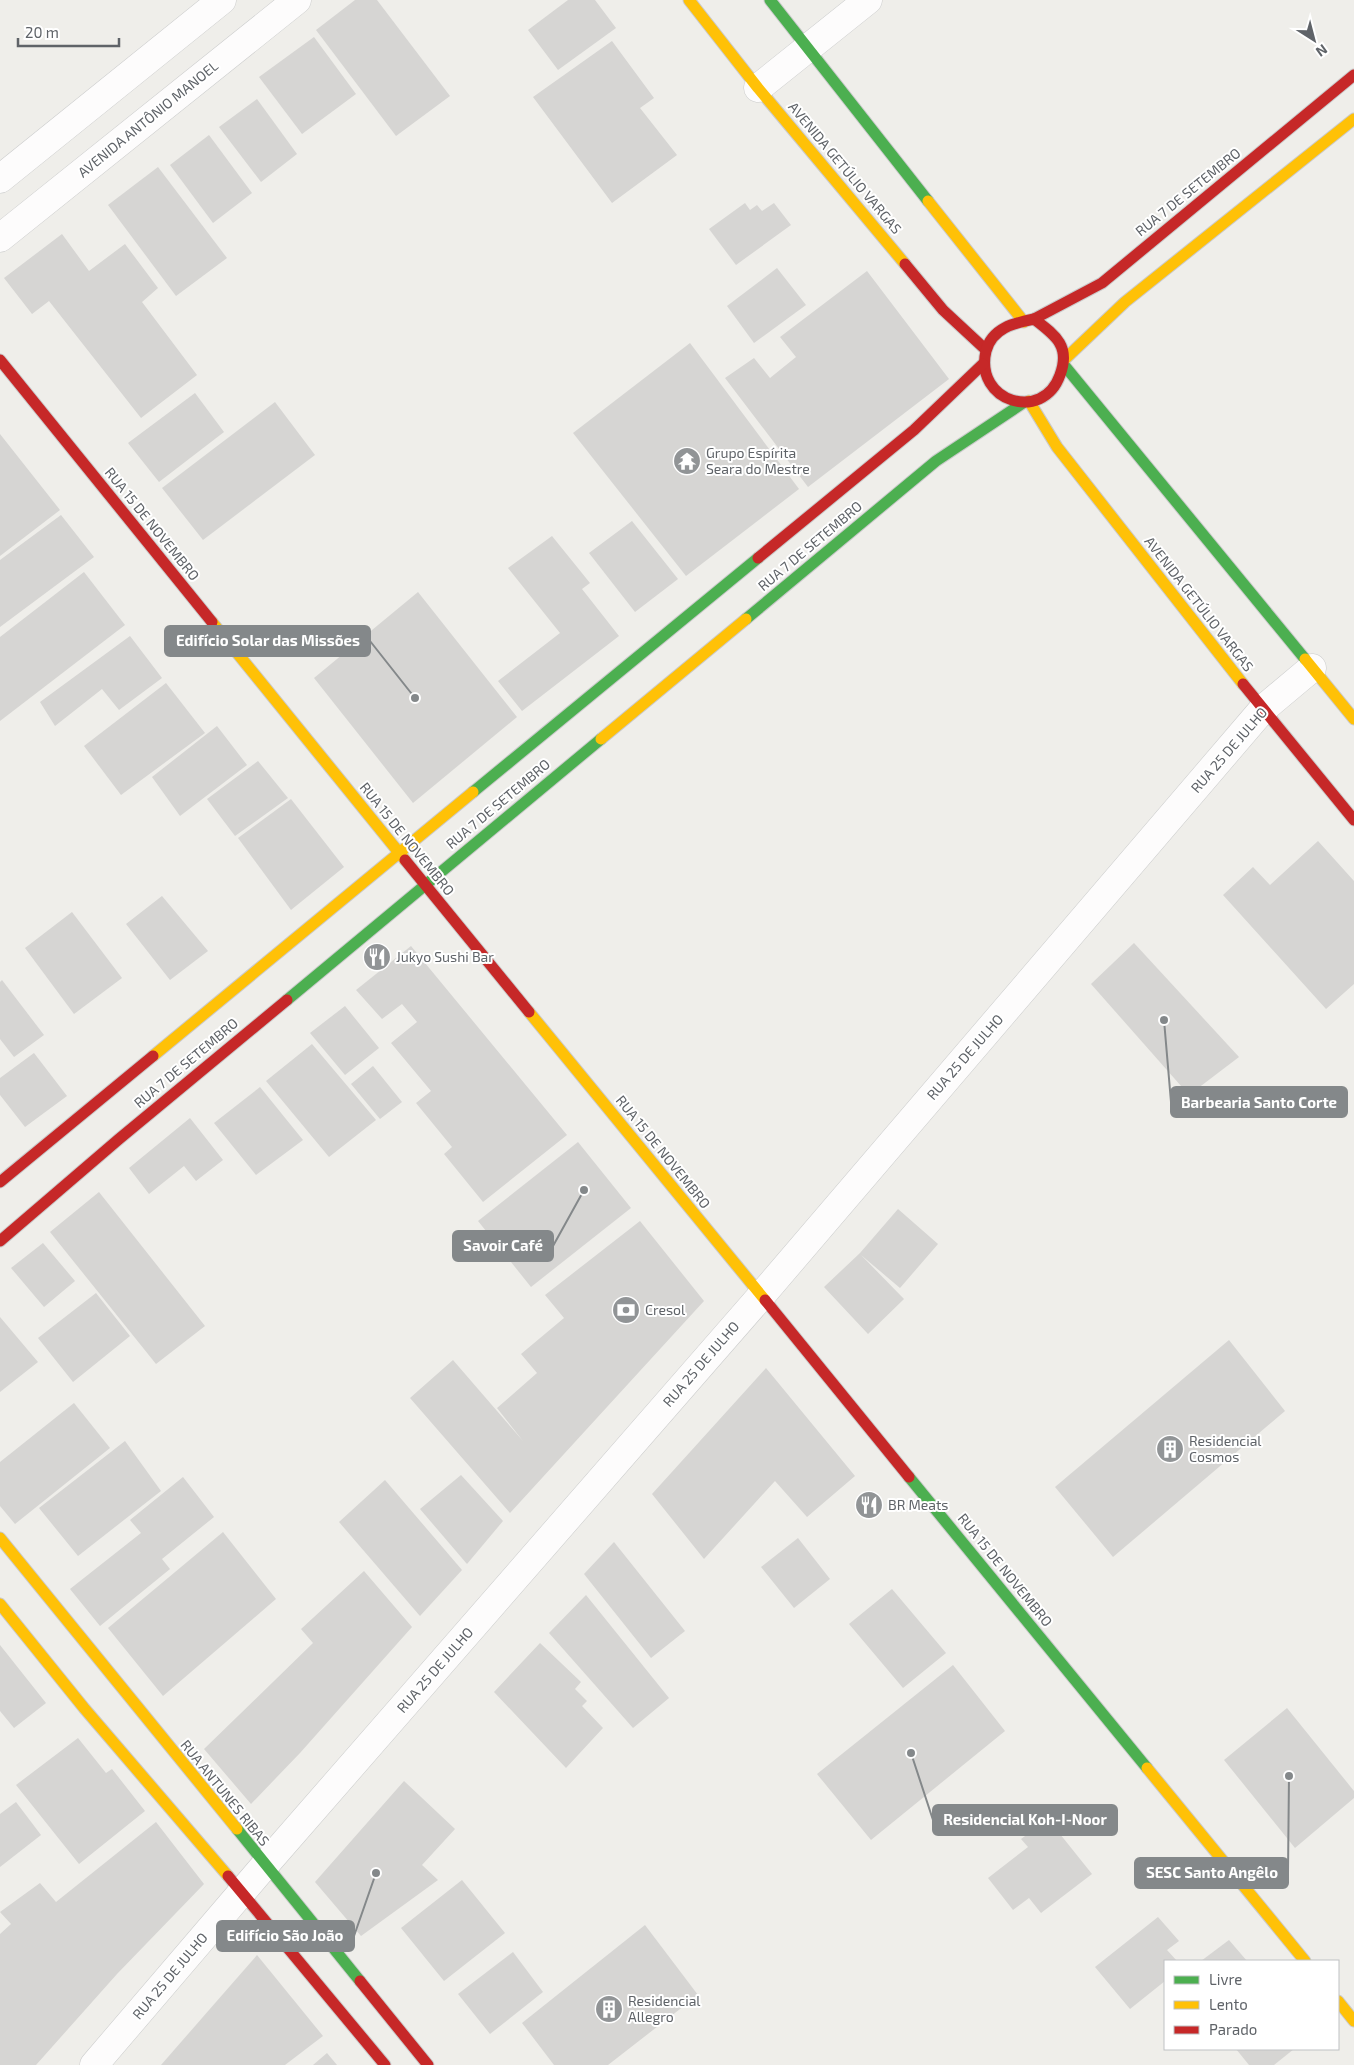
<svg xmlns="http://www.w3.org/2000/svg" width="1354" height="2065" font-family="'Exo 2',sans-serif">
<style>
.building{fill:#d6d5d3}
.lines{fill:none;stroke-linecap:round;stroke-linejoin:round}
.street-casing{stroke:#cbcccc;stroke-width:29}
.fast-casing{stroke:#cacacb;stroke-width:13}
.slow-casing{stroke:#cacacb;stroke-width:13}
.jam-casing{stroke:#cacacb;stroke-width:13}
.street{stroke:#fdfcfc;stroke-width:28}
.fast{stroke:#4caf50;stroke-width:11}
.slow{stroke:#ffc107;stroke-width:11}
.jam{stroke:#c62828;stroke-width:11}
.labels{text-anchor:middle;stroke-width:4;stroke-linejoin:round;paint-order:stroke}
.street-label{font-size:14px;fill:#5f6368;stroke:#fff}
.poi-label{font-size:14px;fill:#5f6368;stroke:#fff;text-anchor:start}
.leader{fill:none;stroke:#84888a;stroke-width:2}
.callout-dot{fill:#84888a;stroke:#fff;stroke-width:2}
.callout{fill:#84888a;stroke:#84888a;stroke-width:2}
.callout-label{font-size:15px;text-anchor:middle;font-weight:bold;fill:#fff}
</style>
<rect width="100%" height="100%" fill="#efeeea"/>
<g class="building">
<path d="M 355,0 L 377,0 L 450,96 L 396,136 L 316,30 Z"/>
<path d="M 568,0 L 595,0 L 616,28 L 558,70 L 528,30 Z"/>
<path d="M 314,37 L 356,94 L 302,134 L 259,77 Z"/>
<path d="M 612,41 L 654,98 L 640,108 L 677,155 L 612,203 L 533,97 Z"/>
<path d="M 257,99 L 297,154 L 261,182 L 219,127 Z"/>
<path d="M 209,135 L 252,193 L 213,223 L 170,165 Z"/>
<path d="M 158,167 L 227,258 L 176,296 L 108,205 Z"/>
<path d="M 745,203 L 750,210 L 757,205 L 762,211 L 774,203 L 791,225 L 736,265 L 709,229 Z"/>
<path d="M 62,234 L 89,271 L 125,244 L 158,288 L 142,302 L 197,375 L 141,418 L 49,301 L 32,314 L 4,278 Z"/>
<path d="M 777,268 L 806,305 L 754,343 L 727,306 Z"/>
<path d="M 867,271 L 949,379 L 808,487 L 725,378 L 754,358 L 770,378 L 796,357 L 780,337 Z"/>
<path d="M 690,343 L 799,489 L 686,576 L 573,433 Z"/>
<path d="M 195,393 L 224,432 L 159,482 L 128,443 Z"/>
<path d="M 275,402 L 315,455 L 203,540 L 162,488 Z"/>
<path d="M 0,434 L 60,510 L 0,556 Z"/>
<path d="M 61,515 L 94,557 L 0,627 L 0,560 Z"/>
<path d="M 632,521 L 678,579 L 635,612 L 589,553 Z"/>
<path d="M 552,536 L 590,583 L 582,589 L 619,636 L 522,711 L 498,681 L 560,633 L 508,568 Z"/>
<path d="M 84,572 L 125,625 L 0,721 L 0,637 Z"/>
<path d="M 418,592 L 517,717 L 413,803 L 314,678 Z"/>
<path d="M 130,636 L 162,678 L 119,710 L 102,689 L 55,726 L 40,702 Z"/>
<path d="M 166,683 L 205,733 L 121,795 L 84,746 Z"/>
<path d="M 217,726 L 247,765 L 180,816 L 152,777 Z"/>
<path d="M 258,761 L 288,798 L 235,836 L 207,799 Z"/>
<path d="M 291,799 L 344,867 L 291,910 L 238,838 Z"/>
<path d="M 1318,841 L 1354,881 L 1354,984 L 1326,1009 L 1223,895 L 1253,867 L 1270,885 Z"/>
<path d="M 162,896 L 208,951 L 170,980 L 126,924 Z"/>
<path d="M 72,912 L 122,978 L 74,1014 L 25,948 Z"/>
<path d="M 1134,943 L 1239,1057 L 1189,1095 L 1091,984 Z"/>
<path d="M 411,946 L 567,1135 L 483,1202 L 444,1154 L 452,1147 L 416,1103 L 431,1091 L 391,1043 L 417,1022 L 402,1004 L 382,1019 L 356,990 Z"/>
<path d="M 2,980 L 44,1035 L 14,1057 L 0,1039 L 0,982 Z"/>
<path d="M 345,1006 L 379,1048 L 345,1075 L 310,1033 Z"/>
<path d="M 312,1044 L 376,1120 L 329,1157 L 266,1081 Z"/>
<path d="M 34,1053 L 67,1096 L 25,1127 L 0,1095 L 0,1078 Z"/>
<path d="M 373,1066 L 402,1102 L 380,1119 L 351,1084 Z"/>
<path d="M 260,1087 L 303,1140 L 256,1175 L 214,1123 Z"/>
<path d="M 190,1118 L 223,1160 L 196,1181 L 184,1166 L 149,1194 L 129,1168 Z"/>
<path d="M 578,1142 L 631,1208 L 531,1287 L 478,1221 Z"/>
<path d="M 99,1192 L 205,1326 L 156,1364 L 50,1232 Z"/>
<path d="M 898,1209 L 938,1244 L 900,1288 L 861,1255 L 904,1299 L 868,1334 L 824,1287 L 860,1253 Z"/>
<path d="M 640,1221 L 704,1301 L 510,1513 L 410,1398 L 453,1360 L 523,1441 L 497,1408 L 537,1373 L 521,1354 L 564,1318 L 545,1295 Z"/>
<path d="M 43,1243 L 75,1281 L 44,1307 L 11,1268 Z"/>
<path d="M 96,1293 L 130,1336 L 73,1382 L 38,1338 Z"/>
<path d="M 0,1317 L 38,1362 L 0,1392 Z"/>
<path d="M 1229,1340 L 1285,1411 L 1113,1557 L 1055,1487 Z"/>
<path d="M 766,1368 L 855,1476 L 807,1517 L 775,1481 L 704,1559 L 652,1494 Z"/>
<path d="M 74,1403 L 110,1448 L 15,1524 L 0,1506 L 0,1462 Z"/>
<path d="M 125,1441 L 161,1491 L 78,1556 L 39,1508 Z"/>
<path d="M 461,1475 L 503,1521 L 467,1564 L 420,1509 Z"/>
<path d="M 183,1477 L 214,1517 L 162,1559 L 170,1569 L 100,1626 L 70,1589 L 141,1533 L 130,1520 Z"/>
<path d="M 385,1480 L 462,1570 L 420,1616 L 339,1522 Z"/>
<path d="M 223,1532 L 276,1599 L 163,1696 L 108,1628 Z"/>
<path d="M 798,1538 L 830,1579 L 794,1608 L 761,1567 Z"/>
<path d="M 614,1542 L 685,1631 L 651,1658 L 584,1574 Z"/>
<path d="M 364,1571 L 412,1627 L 300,1753 L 251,1804 L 204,1749 L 313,1643 L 301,1629 Z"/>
<path d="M 892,1589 L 946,1653 L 903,1688 L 849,1624 Z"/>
<path d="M 586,1595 L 669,1698 L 633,1728 L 549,1633 Z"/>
<path d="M 540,1643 L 581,1682 L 575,1689 L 587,1701 L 582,1706 L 603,1728 L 566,1768 L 494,1692 Z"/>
<path d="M 0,1645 L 46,1703 L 14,1728 L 0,1711 Z"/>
<path d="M 953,1665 L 1005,1731 L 871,1840 L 817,1774 Z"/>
<path d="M 1287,1708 L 1354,1791 L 1354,1798 L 1295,1848 L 1224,1760 Z"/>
<path d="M 78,1738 L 106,1773 L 112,1769 L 145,1811 L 79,1864 L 16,1785 Z"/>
<path d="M 404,1781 L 455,1829 L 422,1865 L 438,1880 L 361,1936 L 315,1882 Z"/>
<path d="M 16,1802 L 41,1835 L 0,1867 L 0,1814 Z"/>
<path d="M 1048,1819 L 1092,1874 L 1041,1913 L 1029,1898 L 1013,1910 L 988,1878 L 1028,1847 L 1021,1839 Z"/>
<path d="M 156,1822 L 204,1884 L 117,1974 L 36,2065 L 0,2065 L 0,1934 L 11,1924 L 0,1912 L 40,1883 L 56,1902 Z"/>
<path d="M 462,1880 L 505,1933 L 444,1981 L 401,1928 Z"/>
<path d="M 1158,1917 L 1179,1941 L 1167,1950 L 1177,1961 L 1165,1961 L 1165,1981 L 1130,2009 L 1095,1967 Z"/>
<path d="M 645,1925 L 698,1995 L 608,2065 L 554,2065 L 522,2023 Z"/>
<path d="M 1229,1940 L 1247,1961 L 1201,1961 Z"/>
<path d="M 513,1952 L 543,1992 L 490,2034 L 458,1994 Z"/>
<path d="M 257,1955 L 323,2036 L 285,2065 L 161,2065 Z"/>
<path d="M 1236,2049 L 1294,2049 L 1274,2065 L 1249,2065 Z"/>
<path d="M 327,2053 L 337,2065 L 313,2065 Z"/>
</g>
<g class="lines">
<g class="street-casing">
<g id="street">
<path d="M 758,88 L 868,0"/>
<path d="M 0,179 L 222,0"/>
<path d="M 0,238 L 297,0"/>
<path d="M 94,2065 L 265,1865 L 761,1296 L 1263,709 L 1312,668"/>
</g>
</g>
<g class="fast-casing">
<g id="fast">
<path d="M 770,0 L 928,201"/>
<path d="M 1064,365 L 1305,659"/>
<path d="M 746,619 L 936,461 L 1023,403"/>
<path d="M 473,792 L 758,558"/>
<path d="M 287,1000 L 601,739"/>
<path d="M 909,1477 L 1147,1768"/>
<path d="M 237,1829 L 360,1981"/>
</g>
</g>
<g class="slow-casing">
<g id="slow">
<path d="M 689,0 L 758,88 L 905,264"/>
<path d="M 928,201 L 1024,322"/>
<path d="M 1065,359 L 1125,302 L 1354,119"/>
<path d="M 1029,401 L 1057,447 L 1243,684"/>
<path d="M 212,622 L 405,860"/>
<path d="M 1305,659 L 1354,719"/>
<path d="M 601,739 L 746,619"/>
<path d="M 529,1012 L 765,1300"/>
<path d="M 153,1056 L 473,792"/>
<path d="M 0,1538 L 237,1829"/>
<path d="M 0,1604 L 84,1708 L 228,1876"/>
<path d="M 1147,1768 L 1305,1961"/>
<path d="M 1338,2001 L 1354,2021"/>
</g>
</g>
<g class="jam-casing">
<g id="jam">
<path d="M 905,264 L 943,310 L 985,349"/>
<path d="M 1034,319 L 1102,283 L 1354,75"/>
<path d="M 1034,319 C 1055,335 1071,346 1060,375 C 1043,423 974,402 986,351 C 992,328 1014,323 1034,319 Z"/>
<path d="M 0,360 L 212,622"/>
<path d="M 758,558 L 914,430 L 983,364"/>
<path d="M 1243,684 L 1354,820"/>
<path d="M 405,860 L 529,1012"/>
<path d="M 0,1182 L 153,1056"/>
<path d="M 0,1241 L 119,1139 L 287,1000"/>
<path d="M 765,1300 L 909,1477"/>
<path d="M 228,1876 L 385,2065"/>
<path d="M 360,1981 L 428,2065"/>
</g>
</g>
<use href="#street" class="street"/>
<use href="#fast" class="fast"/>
<use href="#slow" class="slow"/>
<use href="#jam" class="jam"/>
</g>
<defs>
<g id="temple-disc" transform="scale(1.4375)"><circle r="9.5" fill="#919496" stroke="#fff"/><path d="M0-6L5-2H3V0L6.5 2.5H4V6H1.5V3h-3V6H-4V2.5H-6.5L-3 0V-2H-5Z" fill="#fff"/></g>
<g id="restaurant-disc" transform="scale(1.4375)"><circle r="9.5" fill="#919496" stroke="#fff"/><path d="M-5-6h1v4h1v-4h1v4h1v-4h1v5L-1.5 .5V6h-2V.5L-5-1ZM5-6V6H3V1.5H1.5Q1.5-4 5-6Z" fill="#fff"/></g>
<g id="bank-disc" transform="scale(1.4375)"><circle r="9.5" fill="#919496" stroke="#fff"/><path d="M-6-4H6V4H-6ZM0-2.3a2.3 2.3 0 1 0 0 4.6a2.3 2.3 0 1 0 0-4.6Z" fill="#fff"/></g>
<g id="building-disc" transform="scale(1.4375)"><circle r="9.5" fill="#919496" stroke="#fff"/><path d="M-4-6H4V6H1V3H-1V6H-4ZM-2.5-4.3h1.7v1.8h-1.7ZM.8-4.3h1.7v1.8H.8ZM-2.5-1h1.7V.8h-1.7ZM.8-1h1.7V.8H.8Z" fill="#fff"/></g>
</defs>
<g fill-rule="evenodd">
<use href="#temple-disc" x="687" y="461"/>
<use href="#restaurant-disc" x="377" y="957"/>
<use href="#bank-disc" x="626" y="1310"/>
<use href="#building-disc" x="1170" y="1449"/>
<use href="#restaurant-disc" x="869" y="1505"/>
<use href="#building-disc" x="609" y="2009"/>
</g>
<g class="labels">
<g class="street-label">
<text transform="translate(148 119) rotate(-39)" y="5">AVENIDA ANTÔNIO MANOEL</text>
<text transform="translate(845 168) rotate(50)" y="5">AVENIDA GETÚLIO VARGAS</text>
<text transform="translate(1188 192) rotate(-39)" y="5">RUA 7 DE SETEMBRO</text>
<text transform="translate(152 524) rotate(51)" y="5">RUA 15 DE NOVEMBRO</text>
<text transform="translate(810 546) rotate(-40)" y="5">RUA 7 DE SETEMBRO</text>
<text transform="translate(1199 604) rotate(52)" y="5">AVENIDA GETÚLIO VARGAS</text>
<text transform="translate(1229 750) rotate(-49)" y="5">RUA 25 DE JULHO</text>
<text transform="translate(498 804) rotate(-40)" y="5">RUA 7 DE SETEMBRO</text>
<text transform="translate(407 839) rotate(51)" y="5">RUA 15 DE NOVEMBRO</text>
<text transform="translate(965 1057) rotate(-49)" y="5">RUA 25 DE JULHO</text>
<text transform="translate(186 1063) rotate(-40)" y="5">RUA 7 DE SETEMBRO</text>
<text transform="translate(663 1152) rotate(51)" y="5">RUA 15 DE NOVEMBRO</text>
<text transform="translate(701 1364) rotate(-49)" y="5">RUA 25 DE JULHO</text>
<text transform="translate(1005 1570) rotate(51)" y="5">RUA 15 DE NOVEMBRO</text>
<text transform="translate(435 1670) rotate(-49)" y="5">RUA 25 DE JULHO</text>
<text transform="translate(225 1793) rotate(51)" y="5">RUA ANTUNES RIBAS</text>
<text transform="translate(170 1976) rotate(-50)" y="5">RUA 25 DE JULHO</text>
</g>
<g class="poi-label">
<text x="706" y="458">Grupo Espírita<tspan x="706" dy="16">Seara do Mestre</tspan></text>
<text x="396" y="962">Jukyo Sushi Bar</text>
<text x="645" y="1315">Cresol</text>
<text x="1189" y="1446">Residencial<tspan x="1189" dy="16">Cosmos</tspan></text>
<text x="888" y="1510">BR Meats</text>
<text x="628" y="2006">Residencial<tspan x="628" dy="16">Allegro</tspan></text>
</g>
</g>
<path class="leader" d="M415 698L370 641M1164 1020L1171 1102M584 1190L553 1246M911 1753L933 1820M1289 1776L1288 1873M376 1873L354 1936"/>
<g class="callout-dot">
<circle cx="415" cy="698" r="5"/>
<circle cx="1164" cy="1020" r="5"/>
<circle cx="584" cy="1190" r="5"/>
<circle cx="911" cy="1753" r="5"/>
<circle cx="1289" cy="1776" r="5"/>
<circle cx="376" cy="1873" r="5"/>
</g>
<g class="callout">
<rect x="165" y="626" width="205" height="30" rx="5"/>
<rect x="1171" y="1087" width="176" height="30" rx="5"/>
<rect x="453" y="1231" width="100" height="30" rx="5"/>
<rect x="933" y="1805" width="184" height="30" rx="5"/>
<rect x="1135" y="1858" width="153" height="30" rx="5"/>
<rect x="217" y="1921" width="137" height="30" rx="5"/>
</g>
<g class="callout-label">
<text x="268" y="646">Edifício Solar das Missões</text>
<text x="1259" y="1108">Barbearia Santo Corte</text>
<text x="503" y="1251">Savoir Café</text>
<text x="1025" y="1825">Residencial Koh-I-Noor</text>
<text x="1212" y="1878">SESC Santo Angêlo</text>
<text x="285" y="1941">Edifício São João</text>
</g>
<rect x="1164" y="1960" width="175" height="90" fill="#ffffff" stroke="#bfc1c3"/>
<rect x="1174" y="1976" width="25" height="8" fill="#4caf50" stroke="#bfc1c3"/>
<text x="1209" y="1985" font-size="15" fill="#5f6368">Livre</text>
<rect x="1174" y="2001" width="25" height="8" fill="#ffc107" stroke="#bfc1c3"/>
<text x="1209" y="2010" font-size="15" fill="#5f6368">Lento</text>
<rect x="1174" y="2026" width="25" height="8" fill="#c62828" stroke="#bfc1c3"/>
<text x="1209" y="2035" font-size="15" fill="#5f6368">Parado</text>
<g transform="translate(1314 40) rotate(144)" stroke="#ffffff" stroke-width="4" paint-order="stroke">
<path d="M0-4L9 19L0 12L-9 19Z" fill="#5f6368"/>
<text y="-8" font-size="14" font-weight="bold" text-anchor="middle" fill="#5f6368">N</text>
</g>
<path d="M18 38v8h101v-8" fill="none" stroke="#5f6368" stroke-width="2.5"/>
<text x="25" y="38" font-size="15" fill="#5f6368" stroke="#ffffff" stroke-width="4" paint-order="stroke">20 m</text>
</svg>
